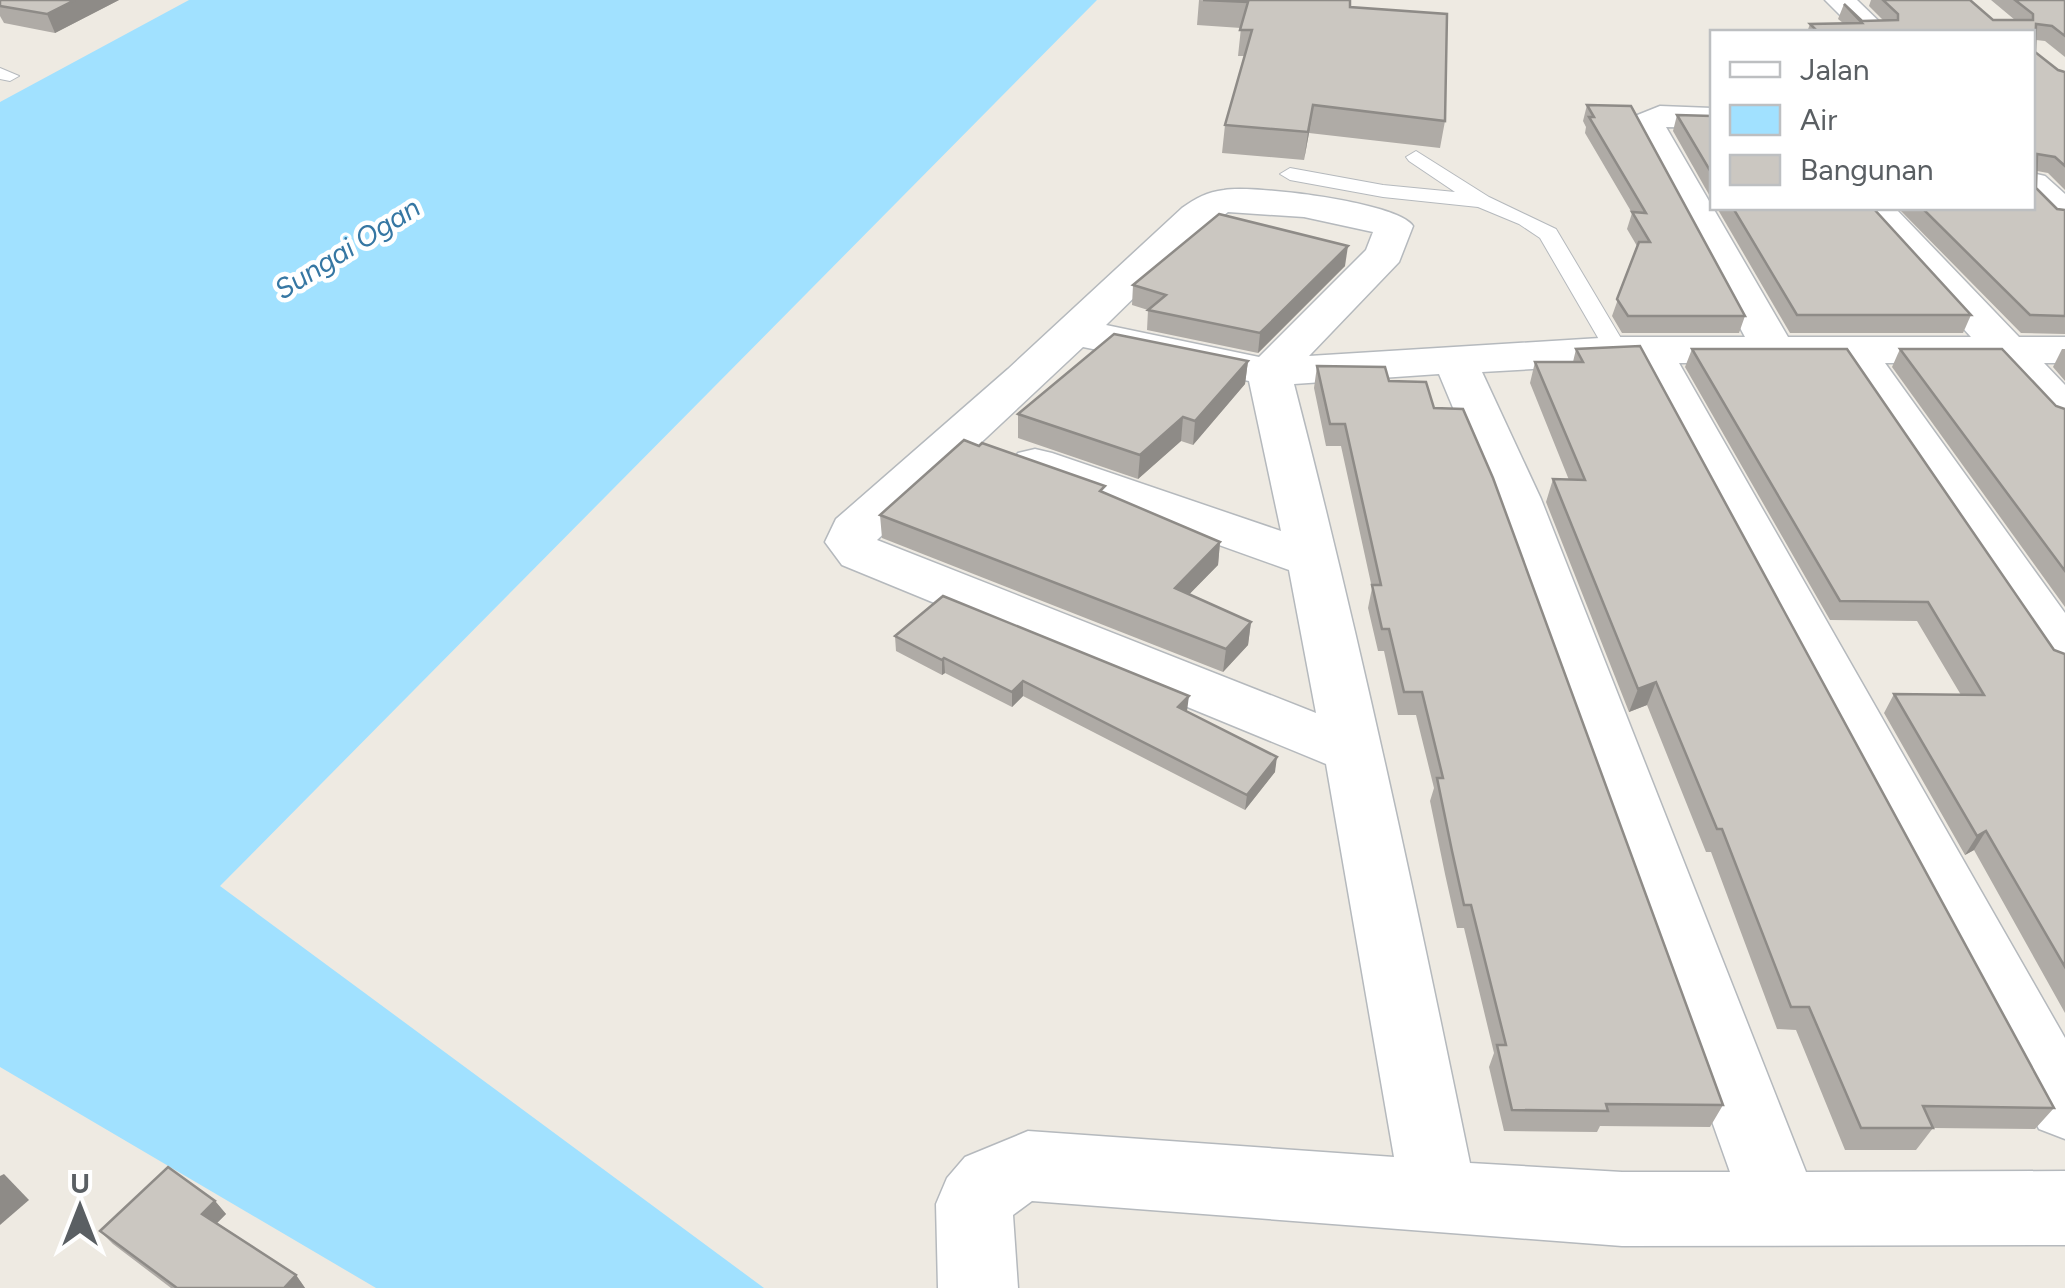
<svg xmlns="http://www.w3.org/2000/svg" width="2065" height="1288" font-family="Figtree,sans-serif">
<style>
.water{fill:#a1e1ff}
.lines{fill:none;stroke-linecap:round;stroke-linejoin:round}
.service-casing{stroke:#b5b9bd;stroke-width:2}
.minor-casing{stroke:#b5b9bd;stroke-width:3}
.service{fill:#fff;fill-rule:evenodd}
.minor{fill:#fff;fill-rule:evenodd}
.wall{fill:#afaba6}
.shaded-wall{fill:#8e8b87}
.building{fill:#cbc7c1;stroke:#8e8b87;stroke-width:2.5}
.labels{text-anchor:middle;stroke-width:9;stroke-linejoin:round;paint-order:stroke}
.far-water-label{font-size:28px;font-style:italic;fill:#3677a3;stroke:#fff}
</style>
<rect width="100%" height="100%" fill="#eeeae2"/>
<path class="water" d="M 189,0 L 1097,0 L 220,886 L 764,1288 L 376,1288 L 0,1067 L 0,102 Z"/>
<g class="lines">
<g class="service-casing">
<g id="service">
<path d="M 0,68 L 19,76 L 10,81 L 0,79 Z"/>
<path d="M 1416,151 L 1489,197 L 1556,229 L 1628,350 L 1624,355 L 1608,355 L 1540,238 L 1519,224 L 1478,207 L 1383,197 L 1290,180 L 1280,174 L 1290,168 L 1383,185 L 1455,192 L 1409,161 L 1406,157 Z"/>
</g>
</g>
<g class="minor-casing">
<g id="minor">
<path d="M 1825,0 L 1857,0 L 1890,32 L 1857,32 Z"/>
<path d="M 1660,106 L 1712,108 L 1712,128 L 1666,127 L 1788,337 L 1971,337 L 1855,208 L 1895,208 L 2019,337 L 2065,337 L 2065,363 L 2044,363 L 2065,385 L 2065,426 L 2049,422 L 1995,363 L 1885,363 L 2065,613 L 2065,673 L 2045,667 L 1841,363 L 1679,363 L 2065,1038 L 2065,1139 L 2039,1129 L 1635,363 L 1482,372 L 1541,499 L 1806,1172 L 2065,1171 L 2065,1245 L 1622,1246 L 1032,1201 L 1013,1215 L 1018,1288 L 938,1288 L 936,1204 L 947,1178 L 965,1157 L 1028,1131 L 1394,1157 L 1326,764 L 842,565 L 825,542 L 836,519 L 1008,369 L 1182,208 C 1196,198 1207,192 1224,190 C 1256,185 1397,202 1413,226 L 1399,262 L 1309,356 L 1616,337 L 1745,337 L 1630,123 L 1635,116 ZM 1228,212 L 1304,217 L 1373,232 L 1366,250 L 1259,357 L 1106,325 L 1197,236 ZM 1083,347 L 1249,381 L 1281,531 L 1052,453 L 1035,449 L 1018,453 L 1011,463 L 1018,473 L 1289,570 L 1316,713 L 877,540 ZM 1439,374 L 1491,499 L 1730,1172 L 1622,1172 L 1470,1163 C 1416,900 1361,642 1294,384 Z"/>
<path d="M 2032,173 L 2045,176 L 2065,194 L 2065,226 L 2051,223 L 2032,205 Z"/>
</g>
</g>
<use href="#service" class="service"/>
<use href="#minor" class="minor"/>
</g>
<g class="wall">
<path d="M 0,0 L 119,0 L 55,33 L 4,23 L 0,16 Z"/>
<path d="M 1199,0 L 1350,7 L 1445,121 L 1440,148 L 1309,133 L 1304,160 L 1222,153 L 1225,125 L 1244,56 L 1238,56 L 1241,28 L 1197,25 Z"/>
<path d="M 1871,0 L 1970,0 L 1993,20 L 2015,20 L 1991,0 L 2065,0 L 2065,57 L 2045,41 L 2036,40 L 2035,52 L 2058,70 L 2065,72 L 2065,190 L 2048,173 L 2037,171 L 2036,188 L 2057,209 L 2065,210 L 2065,334 L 2021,333 L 1898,208 L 2032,208 L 2032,32 L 1807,32 L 1810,24 L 1843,23 L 1838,19 L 1844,4 L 1862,21 L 1883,20 L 1869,6 Z"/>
<path d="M 1587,105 L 1745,316 L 1739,333 L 1622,333 L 1612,316 L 1637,246 L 1627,229 L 1632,213 L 1585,133 L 1586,127 L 1583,121 Z"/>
<path d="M 1677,115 L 1712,116 L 1712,200 L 1673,131 Z"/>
<path d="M 1717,208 L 1873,208 L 1971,315 L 1963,333 L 1790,333 Z"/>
<path d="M 1345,266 L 1258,353 L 1147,330 L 1148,310 L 1132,305 L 1133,285 Z"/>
<path d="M 1576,349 L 2054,1108 L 2035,1129 L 1933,1128 L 1916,1150 L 1845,1150 L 1796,1030 L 1777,1029 L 1711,852 L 1706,852 L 1647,705 L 1629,712 L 1546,502 L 1553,479 L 1569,480 L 1530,383 L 1535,362 L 1573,362 Z"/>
<path d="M 1692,349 L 2054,650 L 2065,654 L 2065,1013 L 1974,850 L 1965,855 L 1884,713 L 1894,694 L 1961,695 L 1917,621 L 1830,620 L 1685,367 Z"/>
<path d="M 1900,349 L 2065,409 L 2065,607 L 1892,367 Z"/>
<path d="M 2062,349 L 2065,349 L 2065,381 L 2053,367 Z"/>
<path d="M 1248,361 L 1245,384 L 1193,445 L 1181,441 L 1138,479 L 1018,438 L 1018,414 Z"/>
<path d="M 1317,366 L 1389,381 L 1434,408 L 1723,1105 L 1710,1127 L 1600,1126 L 1597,1132 L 1504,1131 L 1489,1067 L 1494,1053 L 1464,928 L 1457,928 L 1445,874 L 1430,801 L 1434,788 L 1416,715 L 1398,715 L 1384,651 L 1378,651 L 1368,608 L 1372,588 L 1341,446 L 1326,446 L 1314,388 Z"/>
<path d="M 1105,493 L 1220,542 L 1218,565 L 1189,594 L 1251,622 L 1248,645 L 1223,672 L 882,538 L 880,515 Z"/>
<path d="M 895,636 L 1187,711 L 1275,772 L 1245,810 L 1023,696 L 1012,707 L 945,673 L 942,675 L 896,651 Z"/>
<path d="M 215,1201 L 226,1214 L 217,1223 L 296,1275 L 305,1288 L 171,1288 L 113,1244 L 100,1231 Z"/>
</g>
<g class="shaded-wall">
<path d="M 75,0 L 119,0 L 55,33 L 47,14 Z"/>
<path d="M 1313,105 L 1309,133 L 1304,160 L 1308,132 Z"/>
<path d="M 1348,246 L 1345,266 L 1258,353 L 1260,333 Z"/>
<path d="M 1248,361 L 1245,384 L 1193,445 L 1195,421 Z"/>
<path d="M 1183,417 L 1181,441 L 1138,479 L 1140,455 Z"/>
<path d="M 1220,542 L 1218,565 L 1173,611 L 1175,588 Z"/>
<path d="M 1251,622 L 1248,645 L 1223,672 L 1226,649 Z"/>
<path d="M 944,658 L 945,673 L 942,675 L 942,660 Z"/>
<path d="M 1023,681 L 1023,696 L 1012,707 L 1012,692 Z"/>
<path d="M 1656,682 L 1647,705 L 1629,712 L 1638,689 Z"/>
<path d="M 1189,696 L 1187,711 L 1177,722 L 1178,707 Z"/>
<path d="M 1277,757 L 1275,772 L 1245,810 L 1247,795 Z"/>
<path d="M 1986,831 L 1974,850 L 1965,855 L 1977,836 Z"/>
<path d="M 4,1174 L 29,1200 L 0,1225 L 0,1176 Z"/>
<path d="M 215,1201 L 226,1214 L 213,1227 L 202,1214 Z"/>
<path d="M 296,1275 L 305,1288 L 284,1288 Z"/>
</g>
<g class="building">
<path d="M 0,0 L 75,0 L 47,14 L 0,6 Z"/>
<path d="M 1203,0 L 1350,0 L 1350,7 L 1447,14 L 1445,121 L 1313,105 L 1308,132 L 1225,125 L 1252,30 L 1240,30 L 1248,2 Z"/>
<path d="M 1883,0 L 1970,0 L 1993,20 L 2033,20 L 2033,14 L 2015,0 L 2065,0 L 2065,36 L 2052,26 L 2036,24 L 2035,52 L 2058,70 L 2065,72 L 2065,166 L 2055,157 L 2037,154 L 2036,188 L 2057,209 L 2065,210 L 2065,316 L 2030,315 L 1922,208 L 2032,208 L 2032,32 L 1818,32 L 1810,24 L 1862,23 L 1844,4 L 1862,21 L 1898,20 L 1898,14 Z"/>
<path d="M 1587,105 L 1631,106 L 1745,316 L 1628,316 L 1617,299 L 1639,242 L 1650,242 L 1632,212 L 1646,213 L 1589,117 L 1594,117 Z"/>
<path d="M 1677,115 L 1712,116 L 1712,174 Z"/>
<path d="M 1733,208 L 1873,208 L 1971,315 L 1797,315 Z"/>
<path d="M 1219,214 L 1348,246 L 1260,333 L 1148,310 L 1166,295 L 1133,285 Z"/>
<path d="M 1114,334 L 1248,361 L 1195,421 L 1183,417 L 1140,455 L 1018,414 Z"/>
<path d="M 1640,346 L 2054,1108 L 1923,1106 L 1933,1128 L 1861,1128 L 1809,1007 L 1791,1007 L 1722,829 L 1717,829 L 1656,682 L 1638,689 L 1553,479 L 1585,480 L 1535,362 L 1583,362 L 1576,349 Z"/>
<path d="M 1692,349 L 1847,349 L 2054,650 L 2065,654 L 2065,967 L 1986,831 L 1977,836 L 1894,694 L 1984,695 L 1928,602 L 1840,601 Z"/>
<path d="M 1900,349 L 2002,349 L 2056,406 L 2065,409 L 2065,571 Z"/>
<path d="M 1317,366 L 1385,367 L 1389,381 L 1426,382 L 1434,408 L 1463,409 L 1493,478 L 1723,1105 L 1606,1104 L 1608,1111 L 1512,1110 L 1497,1045 L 1506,1045 L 1471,905 L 1464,905 L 1452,851 L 1437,778 L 1443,778 L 1422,692 L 1404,692 L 1389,629 L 1382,629 L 1372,585 L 1381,585 L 1345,424 L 1330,424 Z"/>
<path d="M 964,440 L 979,446 L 982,443 L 1105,486 L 1100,491 L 1220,542 L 1175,588 L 1251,622 L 1226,649 L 880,515 Z"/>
<path d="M 943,596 L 1189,696 L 1178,707 L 1277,757 L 1247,795 L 1023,681 L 1012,692 L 944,658 L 942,660 L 895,636 Z"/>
<path d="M 168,1167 L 215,1201 L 202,1214 L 296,1275 L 284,1288 L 177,1288 L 100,1231 Z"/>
</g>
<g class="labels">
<g class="far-water-label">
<text transform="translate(347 248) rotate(-32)" y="10">Sungai Ogan</text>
</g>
</g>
<rect x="1710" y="30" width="325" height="180" fill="#ffffff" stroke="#bdbfc1" stroke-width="2.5"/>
<rect x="1730" y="62" width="50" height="15" fill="#ffffff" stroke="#bdbfc1" stroke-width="2.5"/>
<text x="1800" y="80" font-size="30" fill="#5a5f63">Jalan</text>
<rect x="1730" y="105" width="50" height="30" fill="#a1e1ff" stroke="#bdbfc1" stroke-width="2.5"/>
<text x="1800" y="130" font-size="30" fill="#5a5f63">Air</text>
<rect x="1730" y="155" width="50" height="30" fill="#cbc7c1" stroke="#bdbfc1" stroke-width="2.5"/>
<text x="1800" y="180" font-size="30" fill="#5a5f63">Bangunan</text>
<g transform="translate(80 1208)" stroke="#ffffff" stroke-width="8" paint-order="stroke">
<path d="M0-8L18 38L0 25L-18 38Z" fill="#5a5f63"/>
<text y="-15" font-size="28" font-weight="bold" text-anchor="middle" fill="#5a5f63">U</text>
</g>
</svg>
